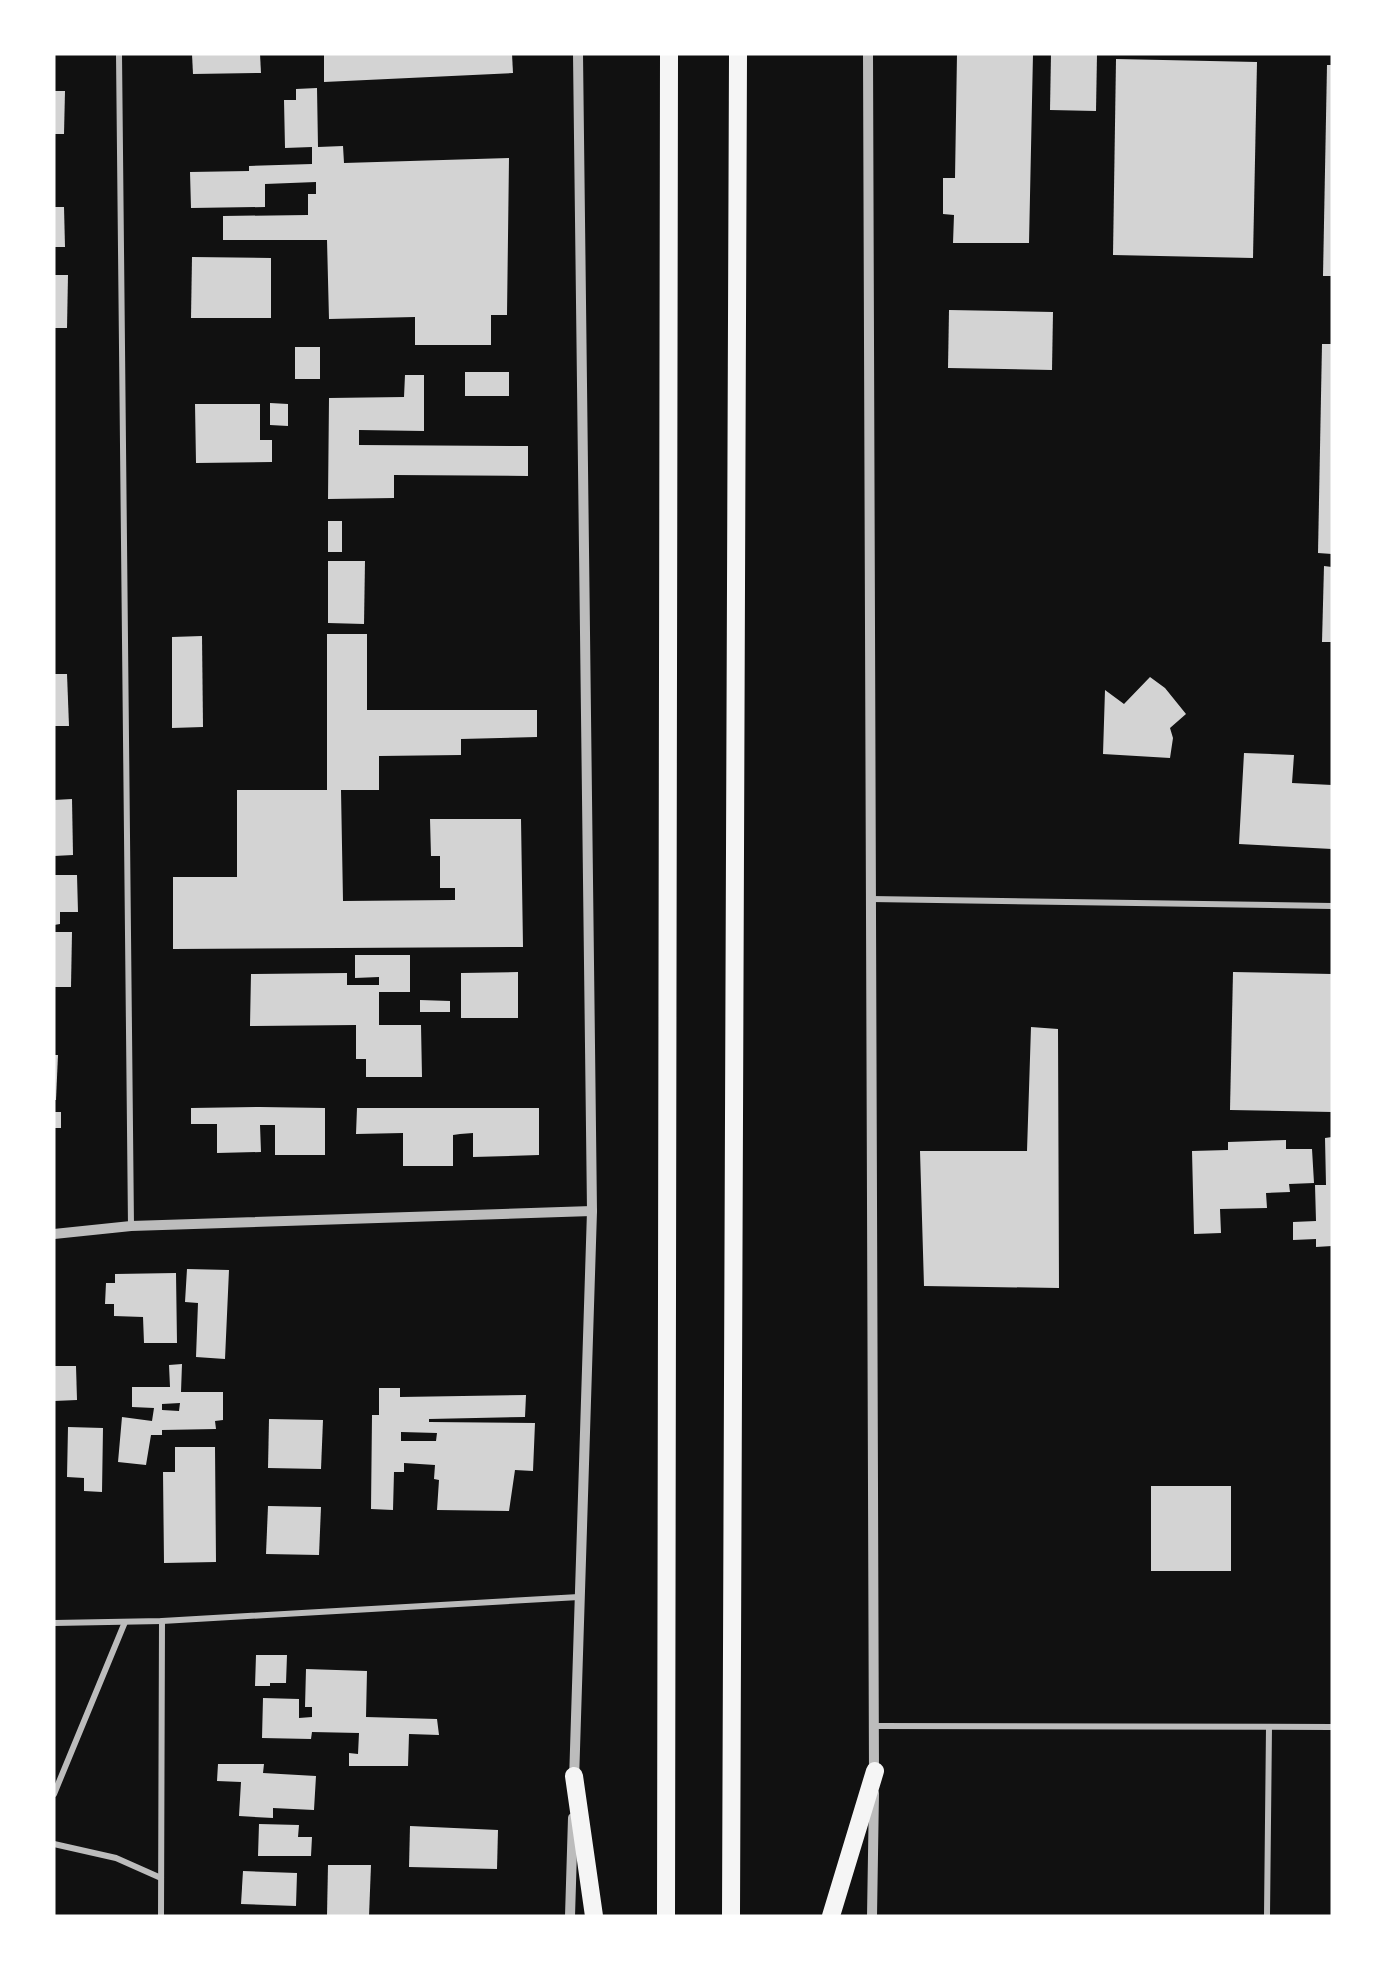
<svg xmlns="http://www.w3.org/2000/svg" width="1386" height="1970" font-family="'Varela Round',sans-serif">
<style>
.building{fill:#d3d3d3;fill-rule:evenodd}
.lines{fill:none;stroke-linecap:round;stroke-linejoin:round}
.minor{stroke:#bcbcbc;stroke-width:6}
.tertiary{stroke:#bcbcbc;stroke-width:10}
.motorway{stroke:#f5f5f5;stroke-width:18}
</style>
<rect width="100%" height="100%" fill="#111"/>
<g class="building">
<path d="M 192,54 L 260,54 L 261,73 L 193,74 Z"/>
<path d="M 324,54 L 512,54 L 513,73 L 324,82 Z"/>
<path d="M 957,54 L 1033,54 L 1029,243 L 953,243 L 954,215 L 943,214 L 943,178 L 955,178 Z"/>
<path d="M 1051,54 L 1097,54 L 1096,111 L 1050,110 Z"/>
<path d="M 1116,59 L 1257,62 L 1253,258 L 1113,255 Z"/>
<path d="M 1327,65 L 1332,65 L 1332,276 L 1323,276 Z"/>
<path d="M 317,88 L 318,147 L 343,146 L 344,163 L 509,158 L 507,315 L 491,315 L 491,345 L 415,345 L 415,317 L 329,319 L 327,240 L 223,240 L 223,216 L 308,215 L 308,194 L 316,194 L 316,182 L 265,184 L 265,207 L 191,208 L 190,172 L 249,171 L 249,166 L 312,164 L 312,147 L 285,148 L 284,100 L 296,100 L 296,89 Z"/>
<path d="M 54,91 L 65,91 L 64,134 L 54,134 Z"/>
<path d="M 54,207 L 64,207 L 65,247 L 54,247 Z"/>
<path d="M 192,257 L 271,258 L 271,318 L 191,318 Z"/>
<path d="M 54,275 L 68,275 L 67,328 L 54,328 Z"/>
<path d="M 949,310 L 1053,312 L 1052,370 L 948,368 Z"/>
<path d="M 1322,344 L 1332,344 L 1332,554 L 1318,553 Z"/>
<rect x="295" y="347" width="25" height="32"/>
<rect x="465" y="372" width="44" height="24"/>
<path d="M 405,375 L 424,375 L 424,431 L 359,430 L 359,445 L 528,446 L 528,476 L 394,475 L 394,498 L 328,499 L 329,398 L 404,397 Z"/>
<path d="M 270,403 L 288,404 L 288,426 L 270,425 Z"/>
<path d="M 195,404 L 260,404 L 260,440 L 272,440 L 272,462 L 196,463 Z"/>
<rect x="328" y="521" width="14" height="31"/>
<path d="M 328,561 L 365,561 L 364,624 L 328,623 Z"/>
<path d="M 1324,566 L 1332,567 L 1332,642 L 1322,642 Z"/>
<path d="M 327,634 L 367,634 L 367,710 L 537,710 L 537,737 L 461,739 L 461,755 L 379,756 L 379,790 L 341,790 L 343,901 L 455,900 L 455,888 L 440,888 L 440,856 L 431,856 L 430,819 L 521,819 L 523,947 L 173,949 L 173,877 L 237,877 L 237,790 L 327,790 Z"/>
<path d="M 202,636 L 203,727 L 172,728 L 172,637 Z"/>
<path d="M 54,674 L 67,674 L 69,726 L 54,726 Z"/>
<path d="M 1150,677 L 1165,688 L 1186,714 L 1170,728 L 1173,738 L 1170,758 L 1103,754 L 1105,690 L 1124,704 Z"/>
<path d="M 1244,753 L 1294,755 L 1292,783 L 1332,785 L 1332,849 L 1239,844 Z"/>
<path d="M 72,799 L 73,855 L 54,856 L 54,800 Z"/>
<path d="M 54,875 L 77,875 L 78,912 L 60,912 L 60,924 L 54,925 Z"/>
<path d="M 54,932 L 72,932 L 71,987 L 54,987 Z"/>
<path d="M 355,955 L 410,955 L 410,992 L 379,992 L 379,1025 L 421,1025 L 422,1077 L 366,1077 L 366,1059 L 356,1059 L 356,1025 L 250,1026 L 251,974 L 347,973 L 347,985 L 379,985 L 379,977 L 355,978 Z"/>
<path d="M 518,972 L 518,1018 L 461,1018 L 461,973 Z"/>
<path d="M 1233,972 L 1332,974 L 1332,1112 L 1230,1110 Z"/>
<path d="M 420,1000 L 450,1001 L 450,1012 L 420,1012 Z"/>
<path d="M 1031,1027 L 1058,1029 L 1059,1288 L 924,1286 L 920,1151 L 1027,1151 Z"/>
<path d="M 54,1055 L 58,1055 L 56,1100 L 54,1100 Z"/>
<path d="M 260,1107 L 325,1108 L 325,1155 L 275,1155 L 275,1125 L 260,1125 L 261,1152 L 217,1153 L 217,1124 L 191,1124 L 191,1108 Z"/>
<path d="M 357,1108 L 539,1108 L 539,1155 L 473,1157 L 473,1133 L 460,1134 L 453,1135 L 453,1166 L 403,1166 L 403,1133 L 356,1134 Z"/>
<rect x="54" y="1112" width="7" height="16"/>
<path d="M 1332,1137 L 1332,1246 L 1316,1247 L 1316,1239 L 1293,1240 L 1293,1222 L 1316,1221 L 1315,1185 L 1326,1185 L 1325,1138 Z"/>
<path d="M 1286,1140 L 1286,1149 L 1312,1149 L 1314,1183 L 1289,1184 L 1290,1192 L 1266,1193 L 1267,1208 L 1220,1209 L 1221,1233 L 1194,1234 L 1192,1151 L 1228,1150 L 1228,1142 Z"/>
<path d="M 187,1269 L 229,1270 L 225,1359 L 196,1357 L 198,1303 L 185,1302 Z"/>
<path d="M 176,1273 L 177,1343 L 144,1343 L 143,1317 L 114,1316 L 114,1304 L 105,1304 L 106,1283 L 115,1283 L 115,1274 Z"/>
<path d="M 182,1364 L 181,1392 L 223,1392 L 223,1420 L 215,1421 L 216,1429 L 162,1430 L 162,1435 L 151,1435 L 146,1465 L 118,1462 L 122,1417 L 152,1421 L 154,1408 L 132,1407 L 132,1387 L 170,1387 L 169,1365 ZM 180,1403 L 179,1411 L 162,1410 L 162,1404 Z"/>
<path d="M 54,1366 L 76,1366 L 77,1400 L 54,1401 Z"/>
<path d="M 379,1388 L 400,1388 L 400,1397 L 526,1395 L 525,1417 L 429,1419 L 429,1422 L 535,1423 L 533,1471 L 515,1470 L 509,1511 L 437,1510 L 439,1480 L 434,1479 L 435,1465 L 404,1463 L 404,1472 L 394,1472 L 393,1510 L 371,1509 L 372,1415 L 379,1415 ZM 401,1432 L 437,1433 L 436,1441 L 401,1441 Z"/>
<path d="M 269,1419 L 323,1420 L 321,1469 L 268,1468 Z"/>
<path d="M 68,1427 L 103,1428 L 102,1492 L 84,1491 L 84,1478 L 67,1477 Z"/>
<path d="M 175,1447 L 215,1447 L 216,1562 L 164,1563 L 163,1472 L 175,1472 Z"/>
<rect x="1151" y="1486" width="80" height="85"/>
<path d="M 268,1506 L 321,1507 L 319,1555 L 266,1554 Z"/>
<path d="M 256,1655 L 287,1655 L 286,1683 L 270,1683 L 270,1686 L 255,1686 Z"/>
<path d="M 306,1669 L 367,1671 L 366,1717 L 437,1719 L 439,1735 L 409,1734 L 408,1766 L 349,1766 L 349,1753 L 358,1754 L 359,1733 L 312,1732 L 311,1739 L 262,1738 L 263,1698 L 299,1699 L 299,1718 L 312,1717 L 312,1707 L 305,1707 Z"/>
<path d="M 218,1764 L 264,1764 L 263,1773 L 316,1776 L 314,1810 L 273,1808 L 273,1818 L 239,1816 L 241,1782 L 217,1781 Z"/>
<path d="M 259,1824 L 299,1825 L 298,1837 L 312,1837 L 311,1856 L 258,1856 Z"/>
<path d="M 410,1826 L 498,1830 L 497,1869 L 409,1867 Z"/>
<path d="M 328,1865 L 371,1865 L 369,1916 L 327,1915 Z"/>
<path d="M 243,1871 L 297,1873 L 296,1906 L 241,1904 Z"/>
</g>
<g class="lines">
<g class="minor">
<path d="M 119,54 L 131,1226"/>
<path d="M 871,899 L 1332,906"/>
<path d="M 54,1623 L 162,1621 L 579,1597"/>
<path d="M 874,1726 L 1332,1727"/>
<path d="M 54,1794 L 125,1622"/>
<path d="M 54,1844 L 116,1858 L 161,1878"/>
<path d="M 161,1916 L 162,1621"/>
<path d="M 1267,1916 L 1269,1727"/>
</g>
<g class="tertiary">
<path d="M 868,54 L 874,1775"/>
<path d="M 54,1234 L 131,1226 L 592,1211"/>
<path d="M 574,1781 L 592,1211 L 578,54"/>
<path d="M 570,1916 L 573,1818"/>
<path d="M 872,1916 L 874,1793"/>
</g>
<g class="motorway">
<path d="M 574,1776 L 594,1916"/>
<path d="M 666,1916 L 669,54"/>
<path d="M 731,1916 L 738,54"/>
<path d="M 831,1916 L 875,1771"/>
</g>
</g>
<rect width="1386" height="1970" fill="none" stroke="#ffffff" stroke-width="111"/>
</svg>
